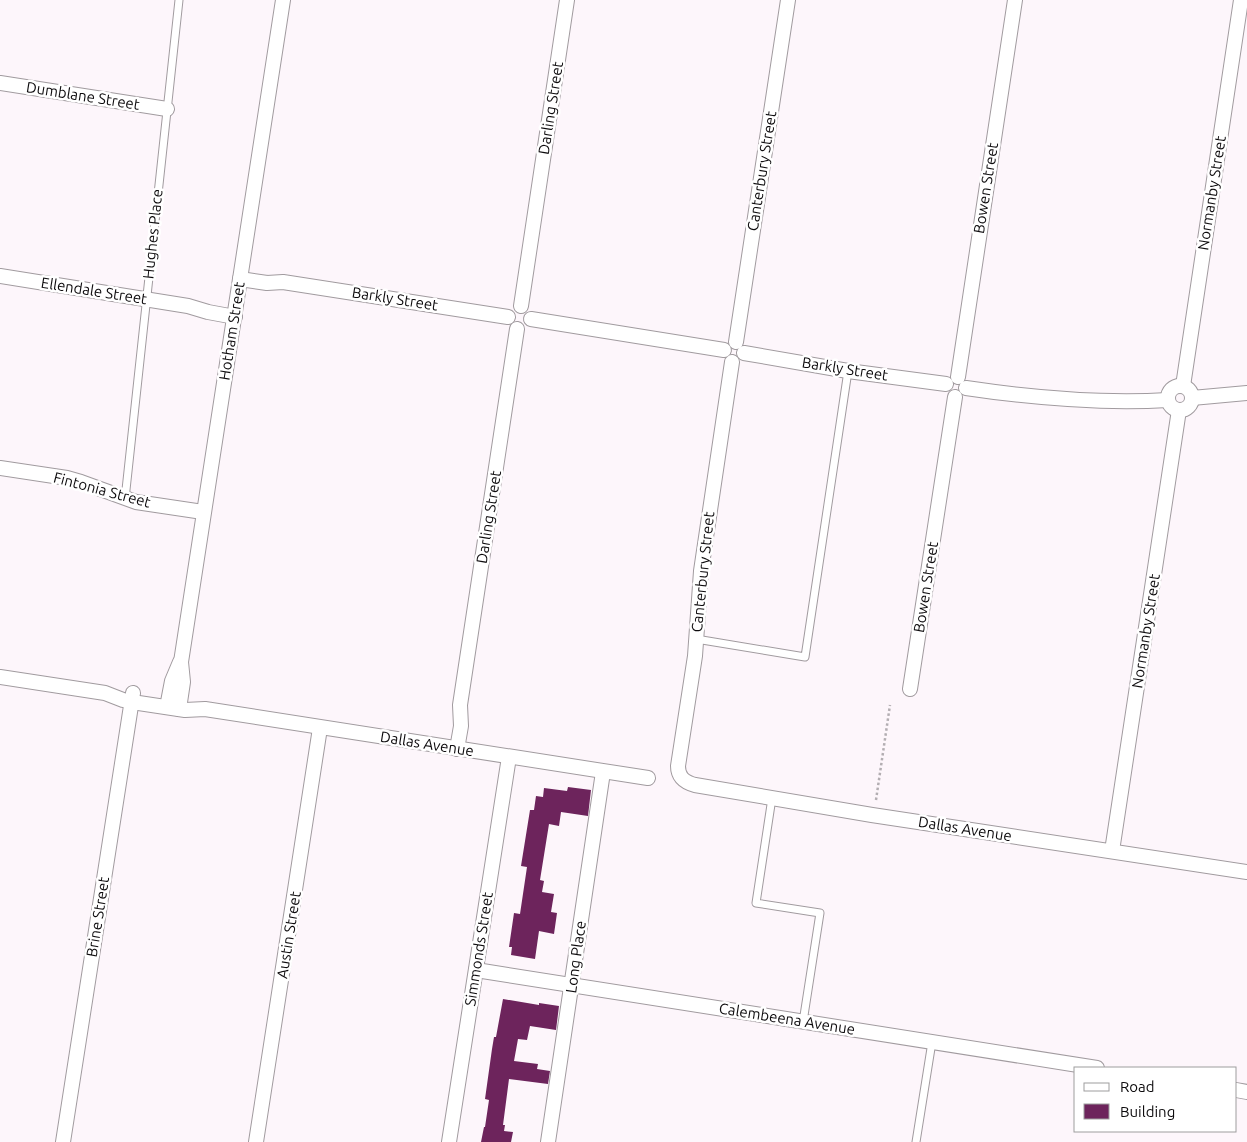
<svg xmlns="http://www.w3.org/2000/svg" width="1247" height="1142" font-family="Ubuntu,sans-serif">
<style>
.building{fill:#6d245c}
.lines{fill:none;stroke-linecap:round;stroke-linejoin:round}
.service-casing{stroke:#a19b9f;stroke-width:9}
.minor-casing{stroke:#a19b9f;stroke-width:16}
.path{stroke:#b3aeb2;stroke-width:2.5;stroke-dasharray:2.5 2.5;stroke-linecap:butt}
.service{stroke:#fff;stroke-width:7}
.minor{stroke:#fff;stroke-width:14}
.labels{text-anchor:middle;stroke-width:5;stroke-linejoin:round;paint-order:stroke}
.street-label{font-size:15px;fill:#0d0b0d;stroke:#fff}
</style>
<rect width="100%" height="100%" fill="#fdf6fb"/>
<g class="building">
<path d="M 568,787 L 591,790 L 588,816 L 561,812 L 559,826 L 549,824 L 540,880 L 544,881 L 542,892 L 554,894 L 551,912 L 557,913 L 554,934 L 539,931 L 535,959 L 511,955 L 512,947 L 509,947 L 514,913 L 520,914 L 527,867 L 521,866 L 530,810 L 534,810 L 536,796 L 543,797 L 544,788 L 567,791 Z"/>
<path d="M 503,999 L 539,1005 L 539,1003 L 559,1006 L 556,1030 L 530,1026 L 527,1040 L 518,1039 L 514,1061 L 538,1064 L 537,1069 L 550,1071 L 548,1084 L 509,1079 L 503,1125 L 505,1125 L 504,1131 L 513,1132 L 511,1142 L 481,1142 L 484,1127 L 485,1127 L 489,1100 L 485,1099 L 492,1049 L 494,1037 L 496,1037 Z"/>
</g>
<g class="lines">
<g class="service-casing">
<g id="service">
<path d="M 125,499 L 179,0"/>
<path d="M 696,639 L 805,657 L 848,371"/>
<path d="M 772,798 L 756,903 L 820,913 L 803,1022"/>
<path d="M 916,1142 L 932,1042"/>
</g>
</g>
<g class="minor-casing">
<g id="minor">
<path d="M 0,83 L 167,109"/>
<path d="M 0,276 L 188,306 L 208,312 L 235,317"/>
<path d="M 240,279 L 267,283 L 283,282 L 508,317"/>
<path d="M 521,306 L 567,0"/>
<path d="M 531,319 L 724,350"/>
<path d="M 736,342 L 788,0"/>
<path d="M 744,353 L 848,371 L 946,384"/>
<path d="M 732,362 L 701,571 L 695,656 L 678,766 C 678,777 684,782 695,785 L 872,815 L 1247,872"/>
<path d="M 958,377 L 1015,0"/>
<circle cx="1180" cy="398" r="12"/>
<path d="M 1183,386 L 1241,0"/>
<path d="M 966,388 C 1033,398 1100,404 1168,400"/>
<path d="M 1192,398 L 1247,393"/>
<path d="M 0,468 L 67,478 L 81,482 L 136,502 L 203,512"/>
<path d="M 0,677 L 105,693 L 123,700 L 132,702 L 185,710 L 205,709 L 648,778"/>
<path d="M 910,689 L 955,397"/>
<path d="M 167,707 L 172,681 L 180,662"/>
<path d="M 179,709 L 183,682 L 181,662 L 283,0"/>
<path d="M 457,749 L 461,726 L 460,705 L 517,329"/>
<path d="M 1112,851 L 1179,410"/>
<path d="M 476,970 L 1097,1068"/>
<path d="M 1236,1090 L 1247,1092"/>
<path d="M 63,1142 L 133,693"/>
<path d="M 256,1142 L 320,728"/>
<path d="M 449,1142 L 509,757"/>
<path d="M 548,1142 L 603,772"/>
</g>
</g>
<path class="path" d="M 876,800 L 890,705"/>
<use href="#service" class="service"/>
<use href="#minor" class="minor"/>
</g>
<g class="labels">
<g class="street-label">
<text transform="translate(83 96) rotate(9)" y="5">Dumblane Street</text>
<text transform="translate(551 108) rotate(-81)" y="5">Darling Street</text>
<text transform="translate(762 171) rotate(-81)" y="5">Canterbury Street</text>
<text transform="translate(986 188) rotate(-81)" y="5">Bowen Street</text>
<text transform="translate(1212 193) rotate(-81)" y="5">Normanby Street</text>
<text transform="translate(153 234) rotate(-84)" y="5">Hughes Place</text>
<text transform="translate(94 291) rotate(9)" y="5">Ellendale Street</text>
<text transform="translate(395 299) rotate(9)" y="5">Barkly Street</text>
<text transform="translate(232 331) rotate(-81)" y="5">Hotham Street</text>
<text transform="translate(845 369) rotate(9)" y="5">Barkly Street</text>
<text transform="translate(102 490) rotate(15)" y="5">Fintonia Street</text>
<text transform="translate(489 517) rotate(-81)" y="5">Darling Street</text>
<text transform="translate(703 572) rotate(-84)" y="5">Canterbury Street</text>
<text transform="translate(926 587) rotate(-81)" y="5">Bowen Street</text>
<text transform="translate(1146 631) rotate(-81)" y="5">Normanby Street</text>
<text transform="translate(427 744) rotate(9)" y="5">Dallas Avenue</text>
<text transform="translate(965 829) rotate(9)" y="5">Dallas Avenue</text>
<text transform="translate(98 917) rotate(-81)" y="5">Brine Street</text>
<text transform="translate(289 935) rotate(-81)" y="5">Austin Street</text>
<text transform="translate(479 949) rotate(-81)" y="5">Simmonds Street</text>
<text transform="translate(576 957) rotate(-82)" y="5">Long Place</text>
<text transform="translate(787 1019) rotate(9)" y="5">Calembeena Avenue</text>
</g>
</g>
<rect x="1074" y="1067" width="162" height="65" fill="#ffffff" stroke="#9e9d9e"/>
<rect x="1084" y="1083" width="25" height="8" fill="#ffffff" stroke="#9e9d9e"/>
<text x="1120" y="1092" font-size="15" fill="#0d0b0d">Road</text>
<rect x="1084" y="1104" width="25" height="15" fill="#6d245c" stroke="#9e9d9e"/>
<text x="1120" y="1117" font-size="15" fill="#0d0b0d">Building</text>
</svg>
